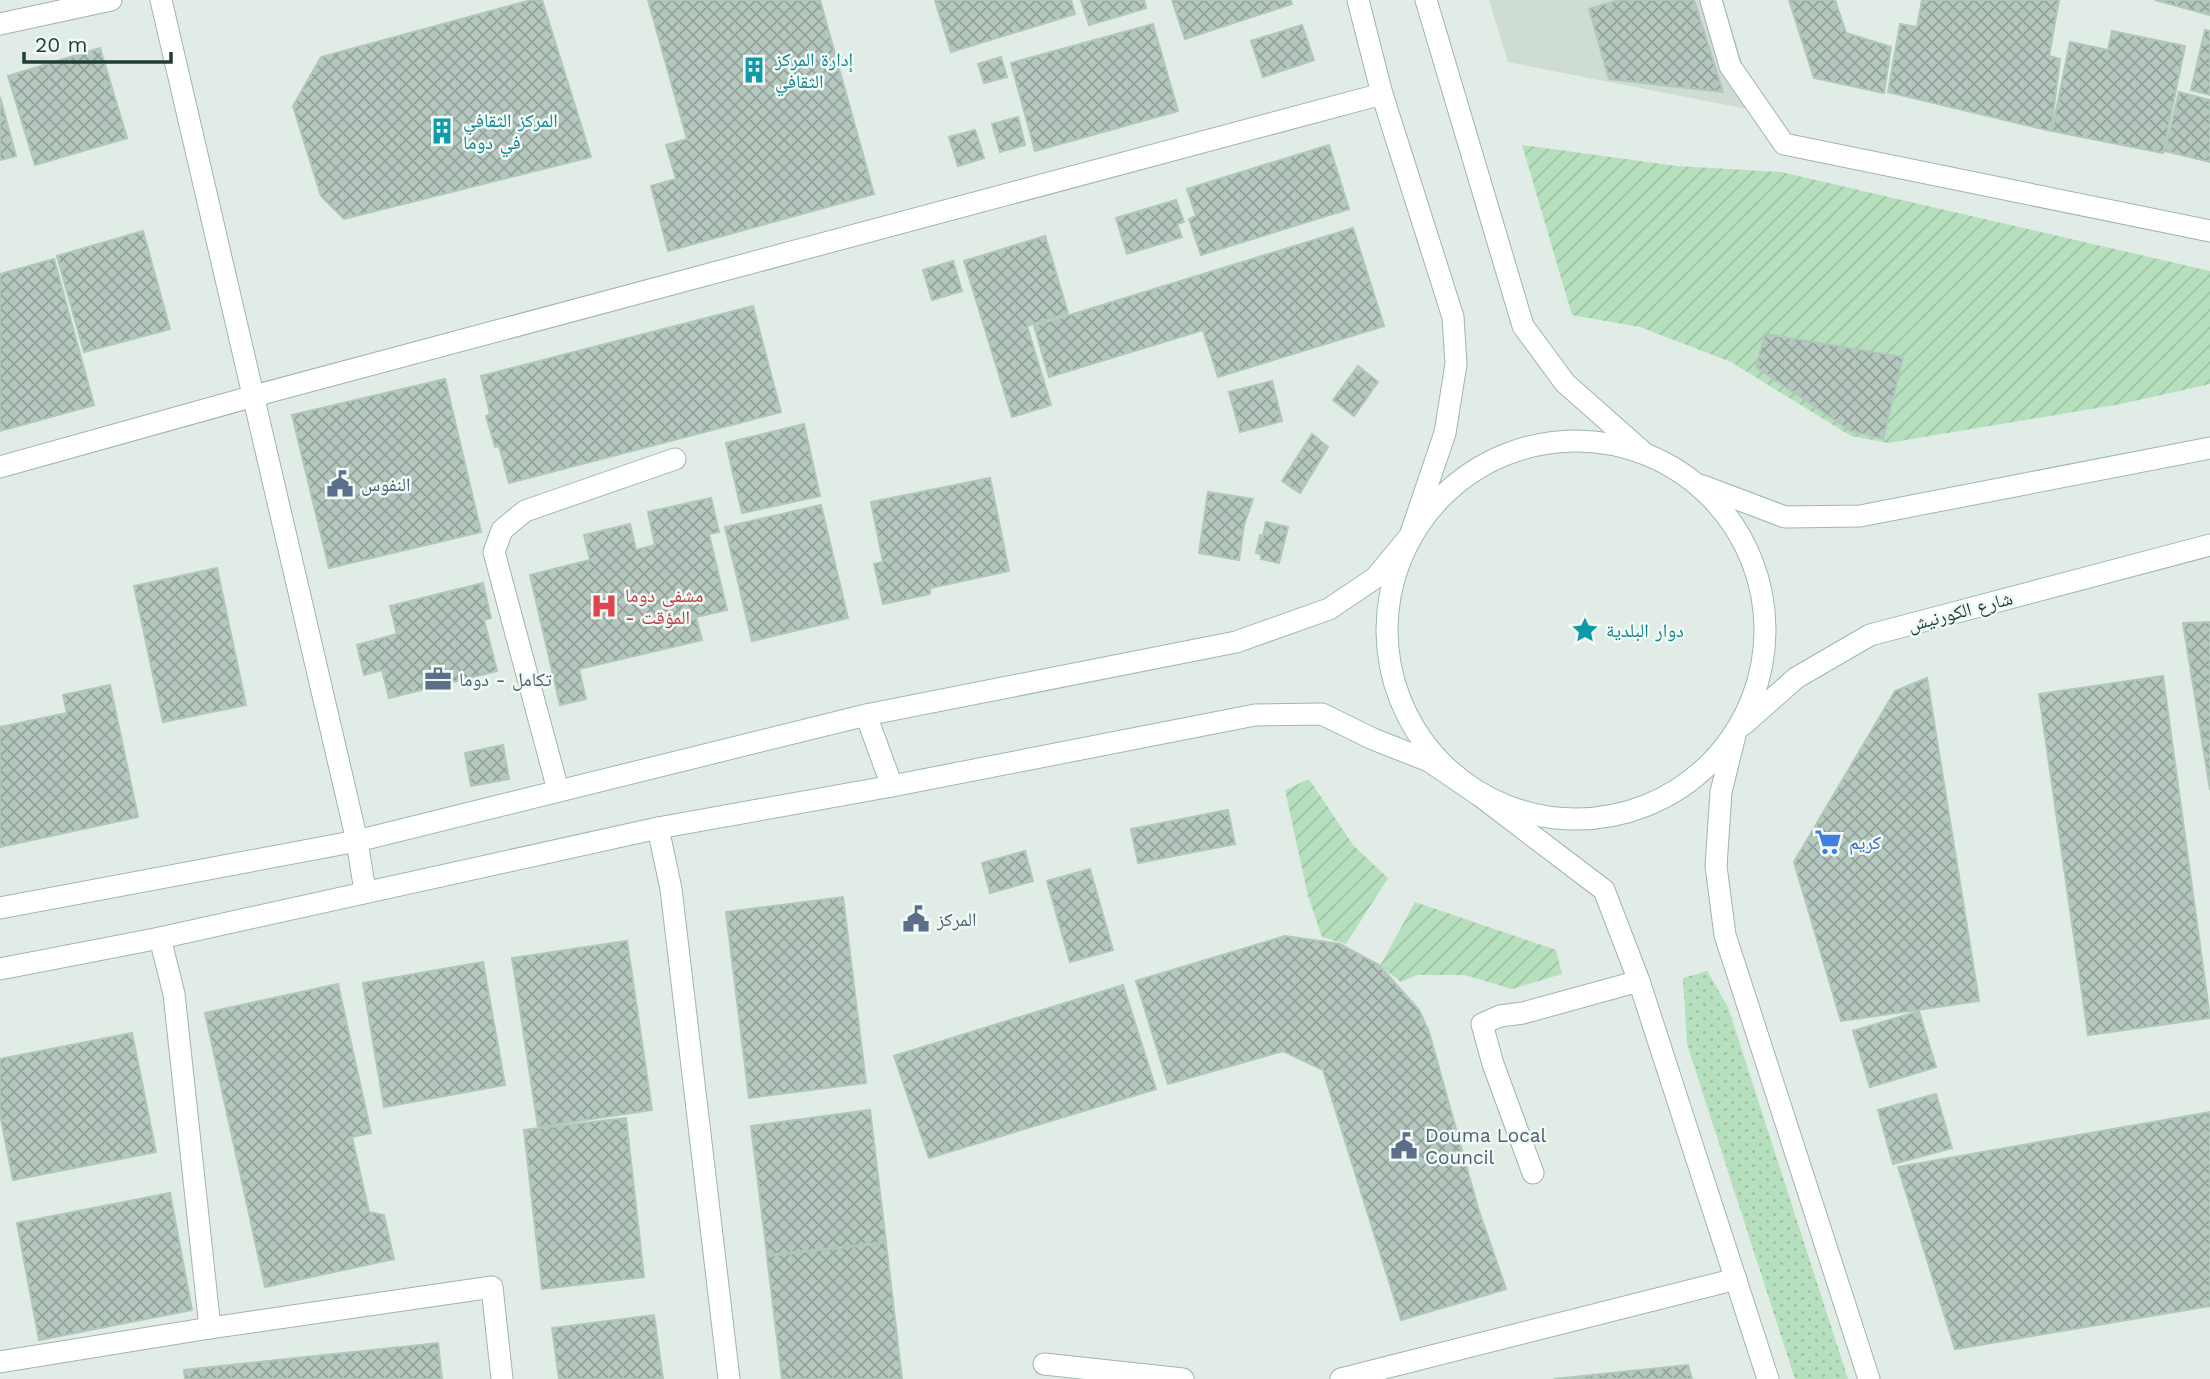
<svg xmlns="http://www.w3.org/2000/svg" width="2210" height="1379" font-family="'Work Sans','Noto Naskh Arabic',sans-serif">
<style>
.built{fill:#cedcd4}
.grass{fill:url(#grass-dots)}
.garden{fill:url(#garden-furrows)}
.building{fill:url(#building-cross-hatch);stroke:#b1c7bc;stroke-width:2}
.lines{fill:none;stroke-linecap:round;stroke-linejoin:round}
.service-casing{stroke:#a2b4ac;stroke-width:23}
.minor-casing{stroke:#a2b4ac;stroke-width:23}
.tertiary-casing{stroke:#a2b4ac;stroke-width:23}
.secondary-casing{stroke:#9db9ad;stroke-width:23}
.service{stroke:#fff;stroke-width:21}
.minor{stroke:#fff;stroke-width:21}
.tertiary{stroke:#fff;stroke-width:21}
.secondary{stroke:#fff;stroke-width:21}
.labels{text-anchor:middle;stroke-width:5;stroke-linejoin:round;paint-order:stroke}
.culture-label{font-size:19px;fill:#0d838f;stroke:#f0f9f4;text-anchor:start}
.service-label{font-size:19px;fill:#4e5e75;stroke:#f0f9f4;text-anchor:start}
.health-label{font-size:19px;fill:#be3a42;stroke:#f0f9f4;text-anchor:start}
.street-label{font-size:19px;fill:#1f3e33;stroke:#f0f9f4}
.shop-label{font-size:19px;fill:#366cbe;stroke:#f0f9f4;text-anchor:start}
</style>
<defs>
<pattern id="grass-dots" width="8" height="8" patternUnits="userSpaceOnUse" patternTransform="scale(1.75)"><rect width="8" height="8" fill="#b6e0bd"/><path d="M2 2h.1M6 6h.1" fill="none" stroke="#9cc1a3" stroke-width="1.8" stroke-linecap="round"/></pattern>
<pattern id="garden-furrows" width="10" height="10" patternUnits="userSpaceOnUse" patternTransform="scale(1.75)"><rect width="10" height="10" fill="#b6e0bd"/><path d="M-1 1l2-2M0 10L10 0M9 11l2-2" fill="none" stroke="#9cc1a3"/></pattern>
<pattern id="building-cross-hatch" width="8" height="8" patternUnits="userSpaceOnUse" patternTransform="scale(1.75)"><rect width="8" height="8" fill="#b5c7be"/><path d="M0 0l8 8M0 8l8-8" fill="none" stroke="#93a39b"/></pattern>
</defs>
<rect width="100%" height="100%" fill="#e0ece5"/>
<path class="built" d="M 1489,0 L 1723,0 L 1757,111 L 1508,62 Z"/>
<path class="grass" d="M 1707,971 L 1728,1007 L 1848,1379 L 1795,1379 L 1687,1044 L 1683,978 Z"/>
<g class="garden">
<path d="M 1522,145 L 1677,166 L 1781,172 L 2210,271 L 2210,384 L 2121,404 L 1888,443 L 1851,436 L 1731,362 L 1640,327 L 1572,315 Z"/>
<path d="M 1309,779 L 1353,845 L 1388,878 L 1346,944 L 1322,937 L 1308,896 L 1285,790 Z"/>
<path d="M 1415,902 L 1556,950 L 1562,974 L 1512,989 L 1465,975 L 1417,975 L 1401,982 L 1380,966 Z"/>
</g>
<g class="building">
<path d="M 531,0 L 542,0 L 591,157 L 344,219 L 321,196 L 293,106 L 321,57 Z"/>
<path d="M 648,0 L 820,0 L 874,194 L 668,251 L 651,186 L 676,179 L 666,145 L 687,139 Z"/>
<path d="M 935,0 L 1071,0 L 1075,14 L 951,52 Z"/>
<path d="M 1081,0 L 1144,0 L 1146,8 L 1089,25 Z"/>
<path d="M 1172,0 L 1290,0 L 1292,4 L 1185,39 Z"/>
<path d="M 1618,0 L 1694,0 L 1723,92 L 1609,79 L 1589,9 Z"/>
<path d="M 1789,0 L 1835,0 L 1846,33 L 1891,47 L 1884,93 L 1814,78 Z"/>
<path d="M 1922,0 L 2059,0 L 2049,56 L 2060,59 L 2051,131 L 1888,92 L 1900,24 L 1917,27 Z"/>
<path d="M 2155,0 L 2210,0 L 2210,15 Z"/>
<path d="M 1153,24 L 1178,111 L 1035,151 L 1011,63 Z"/>
<path d="M 1302,25 L 1314,60 L 1263,77 L 1251,41 Z"/>
<path d="M 2205,30 L 2210,31 L 2210,95 L 2191,90 Z"/>
<path d="M 2112,31 L 2185,46 L 2163,153 L 2052,131 L 2070,42 L 2108,50 Z"/>
<path d="M 100,48 L 127,138 L 35,165 L 8,76 Z"/>
<path d="M 1001,57 L 1007,77 L 984,83 L 978,64 Z"/>
<path d="M 2179,92 L 2210,100 L 2210,162 L 2165,151 Z"/>
<path d="M 0,97 L 16,156 L 0,160 Z"/>
<path d="M 1018,117 L 1025,145 L 1000,152 L 992,124 Z"/>
<path d="M 975,130 L 984,158 L 958,166 L 949,137 Z"/>
<path d="M 1329,145 L 1349,209 L 1201,255 L 1189,219 L 1196,216 L 1187,189 Z"/>
<path d="M 1176,200 L 1184,222 L 1177,224 L 1182,237 L 1127,254 L 1116,218 Z"/>
<path d="M 1353,228 L 1384,326 L 1218,377 L 1203,330 L 1049,377 L 1034,326 Z"/>
<path d="M 143,231 L 170,329 L 84,352 L 57,256 Z"/>
<path d="M 1045,236 L 1068,313 L 1027,326 L 1051,405 L 1012,417 L 964,261 Z"/>
<path d="M 54,259 L 94,405 L 0,431 L 0,274 Z"/>
<path d="M 953,261 L 962,291 L 932,300 L 923,270 Z"/>
<path d="M 753,306 L 781,412 L 509,483 L 499,446 L 495,447 L 486,416 L 490,414 L 481,376 Z"/>
<path d="M 1765,334 L 1903,357 L 1883,439 L 1851,431 L 1756,367 Z"/>
<path d="M 1358,366 L 1378,382 L 1354,416 L 1333,400 Z"/>
<path d="M 445,379 L 481,532 L 329,568 L 292,415 Z"/>
<path d="M 1272,381 L 1282,421 L 1240,432 L 1229,392 Z"/>
<path d="M 804,424 L 820,496 L 742,513 L 726,443 Z"/>
<path d="M 1312,434 L 1328,447 L 1300,493 L 1282,481 Z"/>
<path d="M 990,478 L 1009,571 L 930,588 L 930,594 L 883,604 L 874,564 L 883,562 L 871,502 Z"/>
<path d="M 1208,492 L 1253,499 L 1244,525 L 1239,560 L 1199,553 Z"/>
<path d="M 711,498 L 719,532 L 709,534 L 727,610 L 696,617 L 702,640 L 579,669 L 586,699 L 560,705 L 530,575 L 590,560 L 584,535 L 630,524 L 636,550 L 655,545 L 648,512 Z"/>
<path d="M 821,505 L 848,618 L 752,641 L 725,527 Z"/>
<path d="M 1266,522 L 1288,527 L 1279,563 L 1261,559 L 1261,554 L 1256,553 L 1260,535 L 1263,536 Z"/>
<path d="M 217,568 L 246,705 L 163,722 L 134,586 Z"/>
<path d="M 483,583 L 491,618 L 484,620 L 497,671 L 389,698 L 382,670 L 364,675 L 357,645 L 397,634 L 390,606 Z"/>
<path d="M 2210,622 L 2210,790 L 2183,623 Z"/>
<path d="M 2163,676 L 2210,1018 L 2088,1035 L 2039,694 Z"/>
<path d="M 1927,678 L 1979,1001 L 1841,1021 L 1794,862 L 1895,691 Z"/>
<path d="M 110,685 L 138,817 L 0,847 L 0,727 L 67,713 L 63,695 Z"/>
<path d="M 503,745 L 509,779 L 471,786 L 465,753 Z"/>
<path d="M 1228,810 L 1235,844 L 1138,863 L 1131,829 Z"/>
<path d="M 1025,851 L 1033,881 L 990,893 L 982,863 Z"/>
<path d="M 1090,869 L 1113,950 L 1070,962 L 1047,881 Z"/>
<path d="M 843,897 L 866,1083 L 749,1098 L 726,912 Z"/>
<path d="M 1285,936 L 1340,944 L 1379,965 L 1419,1010 L 1429,1032 L 1478,1208 L 1506,1289 L 1401,1320 L 1323,1070 L 1283,1051 L 1168,1084 L 1136,981 Z"/>
<path d="M 627,941 L 652,1110 L 538,1127 L 512,958 Z"/>
<path d="M 483,962 L 505,1085 L 384,1107 L 363,983 Z"/>
<path d="M 338,984 L 371,1133 L 352,1137 L 369,1212 L 384,1215 L 394,1259 L 265,1287 L 205,1013 Z"/>
<path d="M 1123,985 L 1156,1089 L 929,1158 L 894,1056 Z"/>
<path d="M 1919,1011 L 1936,1067 L 1870,1087 L 1853,1031 Z"/>
<path d="M 132,1033 L 156,1152 L 13,1180 L 0,1114 L 0,1059 Z"/>
<path d="M 1936,1094 L 1952,1148 L 1893,1164 L 1878,1110 Z"/>
<path d="M 870,1110 L 886,1242 L 767,1255 L 751,1126 Z"/>
<path d="M 2210,1112 L 2210,1306 L 1955,1349 L 1898,1167 Z"/>
<path d="M 626,1118 L 644,1277 L 542,1289 L 524,1130 Z"/>
<path d="M 170,1193 L 192,1310 L 39,1340 L 17,1223 Z"/>
<path d="M 886,1243 L 902,1379 L 782,1379 L 767,1256 Z"/>
<path d="M 654,1315 L 663,1379 L 559,1379 L 552,1328 Z"/>
<path d="M 438,1343 L 442,1379 L 185,1379 L 184,1370 Z"/>
<path d="M 1688,1365 L 1692,1379 L 1554,1379 Z"/>
</g>
<g class="lines">
<g class="service-casing">
<g id="service">
<path d="M 558,790 L 494,552 L 502,530 L 525,511 L 675,459"/>
<path d="M 1533,1173 L 1493,1064 L 1482,1024 L 1500,1016 L 1523,1013 L 1639,981"/>
<path d="M 1044,1364 L 1183,1379"/>
<path d="M 1341,1379 L 1736,1279"/>
</g>
</g>
<g class="minor-casing">
<g id="minor">
<path d="M 161,0 L 357,841 L 365,891"/>
<path d="M 1711,0 L 1730,66 L 1784,144 L 2210,231"/>
<path d="M 0,24 L 111,0"/>
<path d="M 0,467 L 254,396 L 1382,94"/>
<path d="M 658,828 L 671,889 L 729,1379"/>
<path d="M 160,938 L 174,994 L 210,1328"/>
<path d="M 0,1362 L 210,1328 L 492,1287 L 502,1379"/>
</g>
</g>
<g class="tertiary-casing">
<g id="tertiary">
<path d="M 1358,0 L 1382,94 L 1453,317 L 1456,364 L 1445,433 L 1410,536"/>
<path d="M 1426,0 L 1523,326 L 1565,383 L 1643,452"/>
<path d="M 1736,731 L 1721,792 L 1716,866 L 1725,935 L 1869,1379"/>
<path d="M 1479,795 L 1604,890 L 1639,981 L 1768,1379"/>
</g>
</g>
<g class="secondary-casing">
<g id="secondary">
<circle cx="1576" cy="630" r="189"/>
<path d="M 1703,486 L 1785,517 L 1860,516 L 2210,448"/>
<path d="M 866,715 L 892,786"/>
<path d="M 1743,725 L 1796,678 L 1870,635 L 2210,545"/>
<path d="M 0,908 L 357,841 L 866,715 L 1236,642 L 1329,609 L 1375,578 L 1410,536"/>
<path d="M 0,969 L 160,938 L 658,828 L 892,786 L 1255,715 L 1322,714 L 1373,739 L 1429,761 L 1479,795"/>
</g>
</g>
<use href="#service" class="service"/>
<use href="#minor" class="minor"/>
<use href="#tertiary" class="tertiary"/>
<use href="#secondary" class="secondary"/>
</g>
<defs>
<g id="building-bare" transform="scale(2.1)"><path d="M-4-6H4V6H1V3H-1V6H-4ZM-2.5-4.3h1.7v1.8h-1.7ZM.8-4.3h1.7v1.8H.8ZM-2.5-1h1.7V.8h-1.7ZM.8-1h1.7V.8H.8Z" fill="#0f9aa8" stroke="#f0f9f4" stroke-width="2.5" paint-order="stroke"/></g>
<g id="civic-bare" transform="scale(2.1)"><path d="M-.6-6.5H3V-4.5H.6V-3L4-1V1h2V6H-6V1h2V-1L-.6-3ZM-1.2 2.5V6h2.4V2.5Z" fill="#5c6f8a" stroke="#f0f9f4" stroke-width="2.5" paint-order="stroke"/></g>
<g id="hospital-bare" transform="scale(2.1)"><path d="M-5-5h3v3.5h4V-5h3V5h-3V1.5h-4V5h-3Z" fill="#e0444e" stroke="#f0f9f4" stroke-width="2.5" paint-order="stroke"/></g>
<g id="sight-bare" transform="scale(2.1)"><path d="M0-6L1.8-2.2L6-1.7L2.9 1.2L3.7 5.4L0 3.3L-3.7 5.4L-2.9 1.2L-6-1.7L-1.8-2.2Z" fill="#0f9aa8" stroke="#f0f9f4" stroke-width="2.5" paint-order="stroke"/></g>
<g id="office-bare" transform="scale(2.1)"><path d="M-6-3h4V-5.5h4V-3h4V5H-6ZM-1-4.5V-3h2v-1.5ZM-6 0V1H6V0Z" fill="#5c6f8a" stroke="#f0f9f4" stroke-width="2.5" paint-order="stroke"/></g>
<g id="supermarket-bare" transform="scale(2.1)"><path d="M-6-5.5h2.5l.6 2H6L4.5 2H-2.5L-4.4-4H-6ZM-1.5 3.2a1.3 1.3 0 1 0 .1 0ZM3 3.2a1.3 1.3 0 1 0 .1 0Z" fill="#3f7fe0" stroke="#f0f9f4" stroke-width="2.5" paint-order="stroke"/></g>
</defs>
<g fill-rule="evenodd">
<use href="#building-bare" x="754" y="70"/>
<use href="#building-bare" x="442" y="131"/>
<use href="#civic-bare" x="340" y="484"/>
<use href="#hospital-bare" x="604" y="606"/>
<use href="#sight-bare" x="1585" y="630"/>
<use href="#office-bare" x="438" y="679"/>
<use href="#supermarket-bare" x="1828" y="842"/>
<use href="#civic-bare" x="916" y="919"/>
<use href="#civic-bare" x="1404" y="1146"/>
</g>
<g class="labels">
<g class="culture-label">
<text x="775" y="66">إدارة المركز<tspan x="775" dy="22">الثقافي</tspan></text>
<text x="463" y="127">المركز الثقافي<tspan x="463" dy="22">في دوما</tspan></text>
<text x="1606" y="637">دوار البلدية</text>
</g>
<g class="service-label">
<text x="361" y="491">النفوس</text>
<text x="459" y="686">تكامل - دوما</text>
<text x="937" y="926">المركز</text>
<text x="1425" y="1142">Douma Local<tspan x="1425" dy="22">Council</tspan></text>
</g>
<g class="health-label">
<text x="625" y="602">مشفى دوما<tspan x="625" dy="22">- المؤقت</tspan></text>
</g>
<g class="street-label">
<text transform="translate(1960 611) rotate(-15)" y="7">شارع الكورنيش</text>
</g>
<g class="shop-label">
<text x="1849" y="849">كريم</text>
</g>
</g>
<path d="M24 52v10h147v-10" fill="none" stroke="#1f3e33" stroke-width="3.5"/>
<text x="35" y="52" font-size="21" fill="#1f3e33" stroke="#f0f9f4" stroke-width="5" paint-order="stroke">20 m</text>
</svg>
